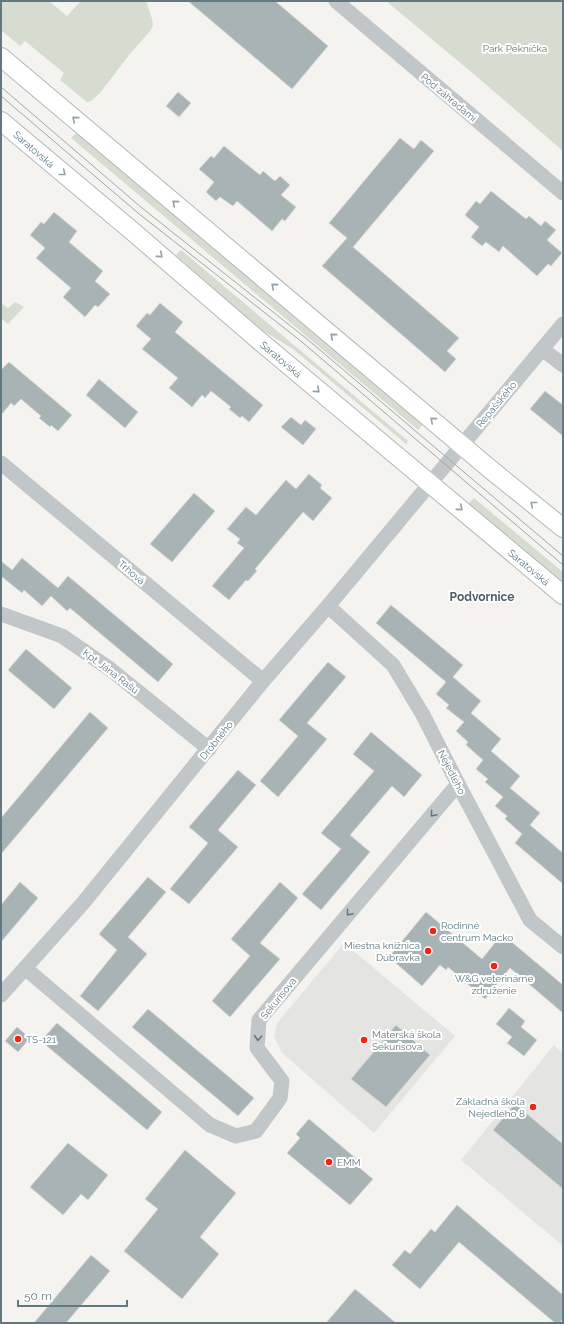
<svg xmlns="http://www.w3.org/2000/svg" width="564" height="1324" font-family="Raleway,sans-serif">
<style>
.built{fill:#e4e5e3}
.green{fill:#d6dcd0}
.building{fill:#a7b3b5;stroke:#d5d5d2}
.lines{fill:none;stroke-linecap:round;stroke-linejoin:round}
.major-casing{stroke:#b1b8ba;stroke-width:20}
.minor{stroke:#c1c6c8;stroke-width:15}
.major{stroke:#fff;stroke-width:18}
.tram{stroke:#9fa8ac;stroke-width:1}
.oneway{stroke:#90a1a8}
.oneway2{stroke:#607983}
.poi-dot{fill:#f22411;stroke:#fff;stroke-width:1.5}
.labels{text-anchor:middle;stroke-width:4;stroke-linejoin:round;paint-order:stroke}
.park-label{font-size:10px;fill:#697a60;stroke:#fff}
.street-label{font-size:10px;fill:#607983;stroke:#fff}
.poi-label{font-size:10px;fill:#607983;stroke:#fff;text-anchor:start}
.quarter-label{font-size:12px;font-weight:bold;fill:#4f6068;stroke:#fff}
</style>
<rect width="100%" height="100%" fill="#f4f3ef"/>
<g class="built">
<path d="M 344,943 L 455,1036 L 374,1133 L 282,1053 L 274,1036 L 277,1023 Z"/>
<path d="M 554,1045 L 563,1053 L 563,1246 L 461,1160 Z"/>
</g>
<g class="green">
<path d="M 1,1 L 49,1 L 67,16 L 81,1 L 146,1 L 152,19 L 153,25 L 151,30 L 129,55 L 100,93 L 91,101 L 87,102 L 60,80 L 64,73 L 25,41 L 20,46 L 1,30 Z"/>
<path d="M 386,1 L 563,1 L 563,151 L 476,76 Z"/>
<path d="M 78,133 L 424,423 L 418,430 L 71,138 L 75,134 Z"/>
<path d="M 181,250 L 408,441 L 406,444 L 293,349 L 257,327 L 176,255 Z"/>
<path d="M 15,302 L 24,307 L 8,324 L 1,318 L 1,303 L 8,308 Z"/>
<path d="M 474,498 L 563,572 L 563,583 L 468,504 Z"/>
</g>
<g class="building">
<path d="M 188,1 L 275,1 L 328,46 L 292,89 Z"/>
<path d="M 178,92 L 191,103 L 179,117 L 166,106 Z"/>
<path d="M 400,138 L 414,149 L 421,140 L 434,151 L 353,247 L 459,338 L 447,351 L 456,359 L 445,372 L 322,266 L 347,238 L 329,223 Z"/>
<path d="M 224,146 L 260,175 L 263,171 L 275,181 L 280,176 L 290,185 L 281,195 L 296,207 L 285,221 L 282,219 L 272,231 L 237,201 L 233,206 L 220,197 L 216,201 L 206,192 L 214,182 L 199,169 L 211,156 L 214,158 Z"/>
<path d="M 491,191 L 526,219 L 529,216 L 541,226 L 545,221 L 556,230 L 547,240 L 562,253 L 551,266 L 548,264 L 537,276 L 503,246 L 499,252 L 486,242 L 482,246 L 471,237 L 479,227 L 465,215 L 476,201 L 480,204 Z"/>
<path d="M 54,212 L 77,231 L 69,242 L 103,271 L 95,281 L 110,294 L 98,307 L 95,305 L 85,317 L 63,297 L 71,288 L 36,258 L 45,248 L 30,235 L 41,222 L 44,224 Z"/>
<path d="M 160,303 L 183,322 L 175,332 L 263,405 L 249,422 L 242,416 L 240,418 L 229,409 L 231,407 L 211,391 L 205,398 L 202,395 L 192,407 L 169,388 L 178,378 L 142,349 L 151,339 L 136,326 L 147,313 L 150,315 Z"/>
<path d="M 9,362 L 72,415 L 58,431 L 51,425 L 50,427 L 39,418 L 41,416 L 21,399 L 14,406 L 11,403 L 1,415 L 1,370 Z"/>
<path d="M 99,379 L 138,412 L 125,428 L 86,395 Z"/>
<path d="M 545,391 L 563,405 L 563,436 L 530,409 Z"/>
<path d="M 291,417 L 301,425 L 305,420 L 316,429 L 303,445 L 281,427 Z"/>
<path d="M 309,474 L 322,485 L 320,488 L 332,498 L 313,521 L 303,512 L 255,569 L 257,571 L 248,581 L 246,580 L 229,600 L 212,586 L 244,548 L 237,543 L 240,539 L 227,529 L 246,507 L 256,515 L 286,480 L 296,489 Z"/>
<path d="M 194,493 L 215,511 L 172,562 L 150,544 Z"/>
<path d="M 22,558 L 58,588 L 68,576 L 173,664 L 158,682 L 70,608 L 67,611 L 51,596 L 42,606 L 24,590 L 22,593 L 1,576 L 1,561 L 12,570 Z"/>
<path d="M 391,605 L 463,665 L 453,677 L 481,701 L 471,713 L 501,739 L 491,751 L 520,776 L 510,788 L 540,813 L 530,825 L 563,853 L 563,884 L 515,843 L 522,834 L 505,819 L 507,816 L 495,806 L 503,797 L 485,782 L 488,779 L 476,769 L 483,760 L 466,745 L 468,742 L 456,731 L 464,722 L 446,708 L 449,705 L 436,694 L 446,682 L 376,623 Z"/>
<path d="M 26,649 L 72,688 L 54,709 L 8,670 Z"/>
<path d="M 328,662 L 346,677 L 307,723 L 327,739 L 278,797 L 260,781 L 298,736 L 279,720 Z"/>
<path d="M 90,712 L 108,728 L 1,854 L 1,818 Z"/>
<path d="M 371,732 L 422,775 L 404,797 L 392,786 L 350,835 L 370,852 L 321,910 L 302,894 L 341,849 L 321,833 L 374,771 L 353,754 Z"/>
<path d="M 238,770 L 256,785 L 218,830 L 238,847 L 189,904 L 170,889 L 208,843 L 189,827 Z"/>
<path d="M 148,877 L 166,892 L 128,937 L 147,954 L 98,1011 L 80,996 L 117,950 L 99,934 Z"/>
<path d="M 20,882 L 38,898 L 1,942 L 1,905 Z"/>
<path d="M 280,882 L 298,898 L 260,943 L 280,959 L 230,1017 L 212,1001 L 250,956 L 231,939 Z"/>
<path d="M 426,912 L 482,959 L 502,934 L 563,985 L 563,1013 L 510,968 L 485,999 L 448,967 L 446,970 L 440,965 L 422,986 L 389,957 Z"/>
<path d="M 509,1008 L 525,1021 L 521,1027 L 537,1040 L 524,1056 L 507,1043 L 512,1037 L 496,1024 Z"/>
<path d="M 148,1009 L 254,1098 L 238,1116 L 132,1027 Z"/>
<path d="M 57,1023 L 162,1112 L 147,1130 L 41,1041 Z"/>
<path d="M 396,1025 L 430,1055 L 386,1107 L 351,1079 Z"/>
<path d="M 17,1027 L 30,1038 L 18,1052 L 5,1041 Z"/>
<path d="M 515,1104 L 563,1144 L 563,1189 L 493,1130 Z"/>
<path d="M 309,1119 L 359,1161 L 356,1165 L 373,1179 L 350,1205 L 287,1153 L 300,1138 L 296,1134 Z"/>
<path d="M 68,1143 L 108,1175 L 88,1200 L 81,1194 L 63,1215 L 30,1187 Z"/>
<path d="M 185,1150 L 236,1193 L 200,1237 L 219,1254 L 182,1299 L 124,1251 L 158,1209 L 145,1199 Z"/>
<path d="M 457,1205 L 563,1295 L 563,1319 L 560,1323 L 555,1323 L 459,1242 L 420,1289 L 392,1265 L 405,1250 L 410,1254 L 431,1229 L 435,1232 Z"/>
<path d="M 91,1255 L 110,1271 L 66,1323 L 34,1323 Z"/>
<path d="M 355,1289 L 396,1323 L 326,1323 Z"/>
</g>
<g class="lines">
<g class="major-casing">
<g id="major">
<path d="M 1,57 L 490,469 L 563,528"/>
<path d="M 1,121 L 131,230 L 255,337 L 563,595"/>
</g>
</g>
<g class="minor">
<path d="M 336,1 L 563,193"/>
<path d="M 542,349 L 563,365"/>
<path d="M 1,463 L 263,681"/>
<path d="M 328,606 L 393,665 L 423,715 L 458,784 L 530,920 L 563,947"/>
<path d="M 1,614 L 62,636 L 110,669 L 209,749"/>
<path d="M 25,968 L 210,1125 L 236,1136 L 256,1131 L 280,1098 L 282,1081 L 257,1048 L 259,1020 L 458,784"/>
<path d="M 1,995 L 83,903 L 263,681 L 328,606 L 563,324"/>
</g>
<use href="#major" class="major"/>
<g class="tram">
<path d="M 1,87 L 142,208 L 307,339 L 563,556"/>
<path d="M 1,96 L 138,213 L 302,342 L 563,565"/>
</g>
</g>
<defs><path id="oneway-chevron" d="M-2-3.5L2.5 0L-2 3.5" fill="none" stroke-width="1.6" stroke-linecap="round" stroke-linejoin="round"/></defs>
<g class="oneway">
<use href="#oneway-chevron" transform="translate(75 119) rotate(-140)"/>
<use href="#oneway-chevron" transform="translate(63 173) rotate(39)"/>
<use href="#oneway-chevron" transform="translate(175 203) rotate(-140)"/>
<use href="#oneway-chevron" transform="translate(160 255) rotate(41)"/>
<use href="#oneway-chevron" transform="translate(274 286) rotate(-140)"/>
<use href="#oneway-chevron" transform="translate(333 336) rotate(-140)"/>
<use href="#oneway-chevron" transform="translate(317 390) rotate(40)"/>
<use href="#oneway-chevron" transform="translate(433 420) rotate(-140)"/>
<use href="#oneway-chevron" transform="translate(533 504) rotate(-141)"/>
<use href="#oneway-chevron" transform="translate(460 508) rotate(40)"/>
</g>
<g class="oneway2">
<use href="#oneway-chevron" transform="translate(433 814) rotate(130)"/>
<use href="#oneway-chevron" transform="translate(349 913) rotate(130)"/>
<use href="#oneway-chevron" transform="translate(258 1038) rotate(94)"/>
</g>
<g class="poi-dot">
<circle cx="433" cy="931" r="4"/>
<circle cx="428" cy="951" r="4"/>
<circle cx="494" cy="966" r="4"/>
<circle cx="18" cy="1039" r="4"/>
<circle cx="364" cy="1040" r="4"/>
<circle cx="533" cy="1107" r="4"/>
<circle cx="329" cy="1162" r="4"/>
</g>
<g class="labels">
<g class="park-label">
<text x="515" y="52">Park Pekníčka</text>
</g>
<g class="street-label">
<text transform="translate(449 97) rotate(40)" y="4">Pod záhradami</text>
<text transform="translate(34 149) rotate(41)" y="4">Saratovská</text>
<text transform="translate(281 359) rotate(40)" y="4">Saratovská</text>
<text transform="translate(496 404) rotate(-50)" y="4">Repašského</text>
<text transform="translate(529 567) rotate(40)" y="4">Saratovská</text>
<text transform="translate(132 572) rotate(40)" y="4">Trhová</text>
<text transform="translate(111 671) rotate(37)" y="4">Kpt. Jána Rašu</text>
<text transform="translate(216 740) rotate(-51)" y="4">Drobného</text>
<text transform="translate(452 772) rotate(63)" y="4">Nejedlého</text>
<text transform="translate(278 998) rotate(-51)" y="4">Sekurisova</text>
</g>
<g class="poi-label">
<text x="441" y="929">Rodinné<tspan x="441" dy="12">centrum Macko</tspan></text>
<text x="420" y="949" text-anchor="end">Miestna knižnica<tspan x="420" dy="12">Dúbravka</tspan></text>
<text x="494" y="982" text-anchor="middle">W&amp;G veterinárne<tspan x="494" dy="12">združenie</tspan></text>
<text x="372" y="1038">Materská škola<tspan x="372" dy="12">Sekurisova</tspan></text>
<text x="26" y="1043">TS-121</text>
<text x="525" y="1105" text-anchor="end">Základná škola<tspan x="525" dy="12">Nejedlého 8</tspan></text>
<text x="337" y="1166">EMM</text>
</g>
<g class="quarter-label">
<text x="482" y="601">Podvornice</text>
</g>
</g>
<rect width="564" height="1324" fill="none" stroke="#607983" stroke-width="4"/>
<path d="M18 1300v6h109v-6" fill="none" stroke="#607983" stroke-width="2"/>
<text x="24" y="1300" font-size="12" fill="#607983" stroke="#ffffff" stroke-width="3" paint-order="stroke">50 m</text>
</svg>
